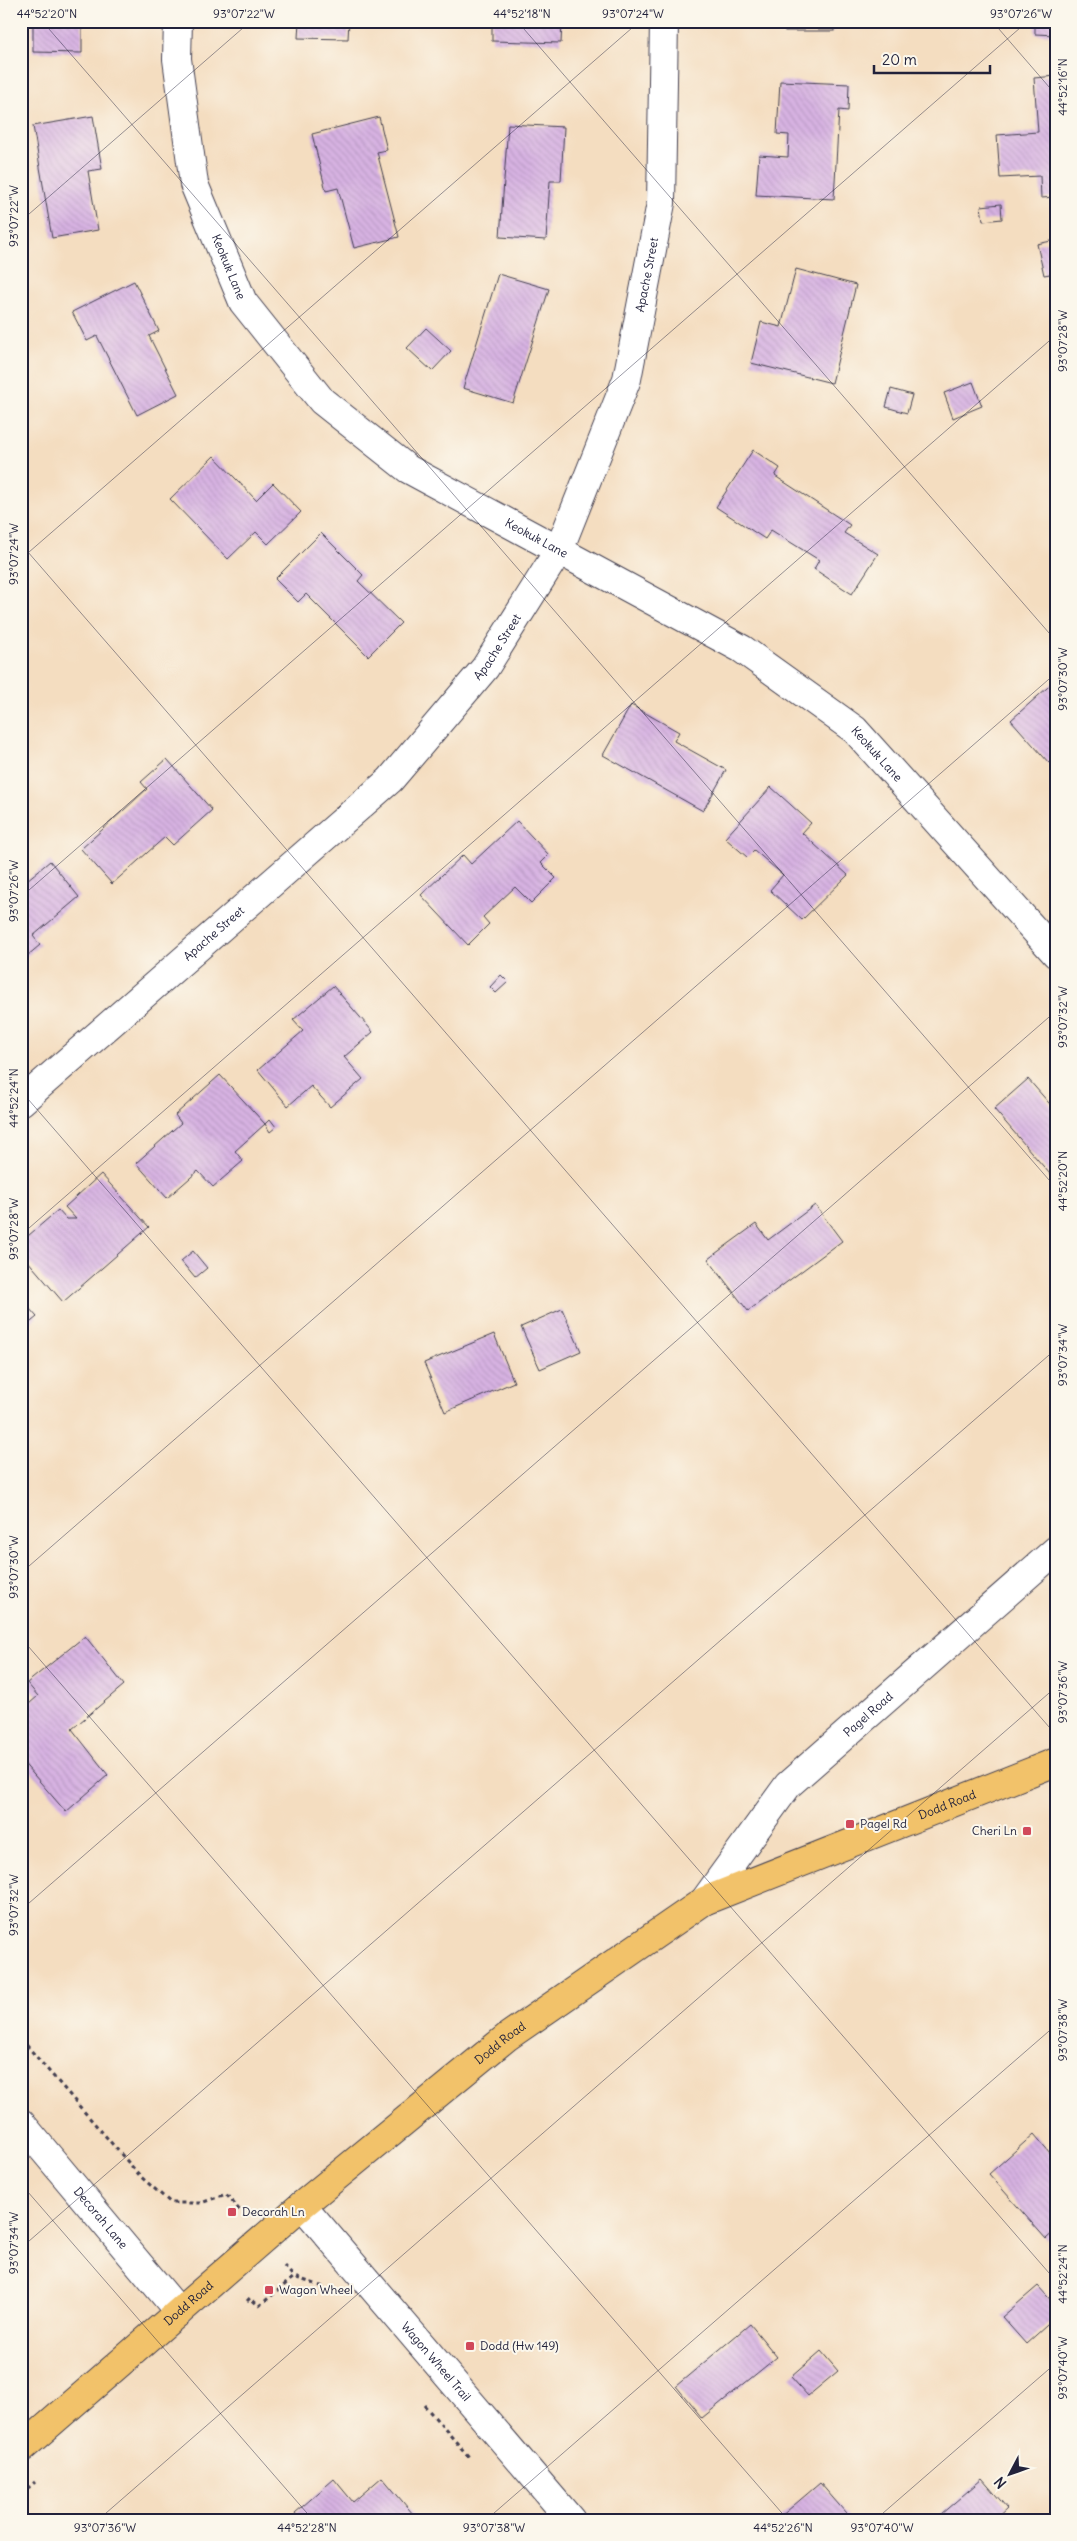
<svg xmlns="http://www.w3.org/2000/svg" width="1077" height="2541" font-family="Delius,sans-serif">
<style>
.building{fill:url(#building-back-hatch)}
.lines{fill:none;stroke-linecap:round;stroke-linejoin:round}
.minor-casing{stroke:#423e4f;stroke-width:30}
.major-casing{stroke:#423e4f;stroke-width:30}
.path{stroke:#423e4f;stroke-width:3;stroke-dasharray:4 4;stroke-linecap:butt}
.minor{stroke:#fff;stroke-width:28}
.major{stroke:#f2c26a;stroke-width:28}
.ticks{fill:none;stroke:#22223b;stroke-width:1;stroke-opacity:0.45}
.poi-dot{fill:#d1495b;stroke:#fbf7ec;stroke-width:2}
.labels{text-anchor:middle;stroke-width:4;stroke-linejoin:round;paint-order:stroke}
.street-label{font-size:12px;fill:#22223b;stroke:#fbf7ec}
.poi-label{font-size:12px;fill:#22223b;stroke:#fbf7ec;text-anchor:start}
.neatline{fill:none;stroke:#22223b;stroke-width:2}
.ticks-label{font-size:12px;text-anchor:middle;fill:#22223b}
</style>
<defs>
<pattern id="building-back-hatch" width="6" height="6" patternUnits="userSpaceOnUse" patternTransform="scale(1.25)"><rect width="6" height="6" fill="#d7b2e2"/><path d="M-1 5l2 2M0 0l6 6M5-1l2 2" fill="none" stroke="#b899c3"/></pattern>
</defs>
<rect width="100%" height="100%" fill="#fbf7ec"/>
<filter id="ink" filterUnits="userSpaceOnUse"><feTurbulence type="fractalNoise" baseFrequency=".02" numOctaves="2"/><feDisplacementMap in="SourceGraphic" scale="10" xChannelSelector="R" yChannelSelector="G"/><feConvolveMatrix kernelMatrix="1 2 1 2 8 2 1 2 1" color-interpolation-filters="sRGB"/></filter>
<filter id="wash" filterUnits="userSpaceOnUse"><feTurbulence type="fractalNoise" baseFrequency=".0096" numOctaves="4" result="noise"/><feDisplacementMap in="SourceGraphic" scale="20" xChannelSelector="R" yChannelSelector="G"/><feGaussianBlur stdDeviation="1.12" result="paint"/><feColorMatrix in="noise" values="0 0 0 0 0 0 0 0 0 0 0 0 0 0 0 0 0 1.4 0 .05"/><feComposite in="paint" operator="in"/></filter>
<g filter="url(#wash)">
<rect width="100%" height="100%" fill="#f4ddc0"/>
<g id="blocks">
<g class="building">
<path d="M 33,21 L 82,21 L 82,53 L 33,52 Z"/>
<path d="M 299,21 L 349,21 L 348,39 L 298,38 Z"/>
<path d="M 492,21 L 562,21 L 561,43 L 492,41 Z"/>
<rect x="785" y="21" width="49" height="10"/>
<path d="M 1035,21 L 1056,21 L 1056,35 L 1035,34 Z"/>
<path d="M 1056,76 L 1056,197 L 1041,198 L 1040,176 L 1000,178 L 997,135 L 1038,132 L 1034,78 Z"/>
<path d="M 780,81 L 849,84 L 848,111 L 839,110 L 834,199 L 756,195 L 759,155 L 788,157 L 789,135 L 777,134 Z"/>
<path d="M 93,116 L 102,169 L 88,171 L 98,230 L 52,238 L 33,126 Z"/>
<path d="M 379,117 L 387,150 L 377,152 L 399,237 L 354,248 L 338,188 L 326,191 L 312,134 Z"/>
<path d="M 508,124 L 564,127 L 561,181 L 550,181 L 546,240 L 500,237 Z"/>
<path d="M 1001,204 L 1002,219 L 983,221 L 981,206 Z"/>
<path d="M 1056,240 L 1056,273 L 1044,275 L 1037,244 Z"/>
<path d="M 796,269 L 856,285 L 832,383 L 751,363 L 761,322 L 781,327 Z"/>
<path d="M 498,274 L 549,289 L 513,403 L 463,388 Z"/>
<path d="M 134,281 L 159,331 L 149,336 L 178,394 L 137,415 L 97,336 L 87,341 L 72,312 Z"/>
<path d="M 426,328 L 451,351 L 432,371 L 407,348 Z"/>
<path d="M 973,382 L 982,406 L 953,418 L 944,393 Z"/>
<path d="M 891,389 L 912,395 L 907,413 L 886,407 Z"/>
<path d="M 753,450 L 780,468 L 775,476 L 850,525 L 844,533 L 878,554 L 852,594 L 814,569 L 819,560 L 771,530 L 765,539 L 716,507 Z"/>
<path d="M 214,456 L 256,500 L 273,483 L 301,512 L 268,544 L 256,532 L 228,559 L 170,499 Z"/>
<path d="M 321,533 L 363,575 L 358,581 L 401,623 L 368,656 L 306,594 L 298,602 L 275,579 Z"/>
<path d="M 1056,680 L 1056,756 L 1049,763 L 1011,720 Z"/>
<path d="M 631,705 L 679,732 L 674,741 L 726,770 L 703,811 L 603,755 Z"/>
<path d="M 167,759 L 212,810 L 173,845 L 165,837 L 112,884 L 81,849 L 147,789 L 141,782 Z"/>
<path d="M 771,787 L 811,823 L 802,833 L 848,875 L 802,920 L 770,890 L 783,875 L 754,850 L 747,857 L 725,838 Z"/>
<path d="M 517,821 L 549,855 L 541,863 L 556,878 L 531,903 L 515,887 L 483,917 L 489,924 L 468,945 L 421,895 L 463,855 L 471,864 Z"/>
<path d="M 50,861 L 79,897 L 33,936 L 40,945 L 21,961 L 21,885 Z"/>
<path d="M 501,975 L 508,982 L 496,993 L 490,987 Z"/>
<path d="M 333,986 L 373,1032 L 344,1057 L 363,1079 L 330,1107 L 311,1086 L 288,1106 L 258,1070 L 303,1031 L 293,1020 Z"/>
<path d="M 220,1075 L 265,1124 L 235,1151 L 243,1161 L 213,1187 L 198,1171 L 167,1198 L 136,1163 L 181,1123 L 175,1115 Z"/>
<path d="M 1028,1079 L 1056,1111 L 1056,1181 L 994,1109 Z"/>
<path d="M 270,1119 L 276,1127 L 270,1132 L 265,1124 Z"/>
<path d="M 101,1174 L 149,1227 L 63,1302 L 21,1253 L 21,1242 L 58,1210 L 66,1219 L 76,1219 L 65,1207 Z"/>
<path d="M 815,1205 L 842,1241 L 748,1311 L 708,1259 L 756,1224 L 768,1240 Z"/>
<path d="M 193,1251 L 207,1268 L 195,1278 L 181,1261 Z"/>
<path d="M 21,1299 L 37,1317 L 21,1330 Z"/>
<path d="M 562,1309 L 581,1351 L 540,1369 L 521,1327 Z"/>
<path d="M 494,1334 L 514,1382 L 445,1412 L 424,1363 Z"/>
<path d="M 85,1636 L 124,1685 L 72,1729 L 108,1775 L 66,1812 L 21,1760 L 21,1711 L 38,1696 L 27,1683 Z"/>
<path d="M 1034,2134 L 1056,2160 L 1056,2230 L 1046,2239 L 989,2174 Z"/>
<path d="M 1038,2286 L 1056,2306 L 1056,2317 L 1026,2344 L 1002,2317 Z"/>
<path d="M 750,2324 L 777,2357 L 702,2418 L 676,2386 Z"/>
<path d="M 821,2351 L 838,2371 L 808,2396 L 791,2377 Z"/>
<path d="M 382,2477 L 418,2520 L 300,2520 L 295,2513 L 334,2479 L 353,2502 Z"/>
<path d="M 982,2479 L 1007,2508 L 994,2520 L 934,2520 Z"/>
<path d="M 820,2483 L 852,2520 L 782,2520 L 780,2517 Z"/>
</g>
</g>
</g>
<g filter="url(#ink)">
<use href="#blocks" fill-opacity="0" stroke="#423e4f" stroke-width="1"/>
<g class="lines">
<g class="minor-casing">
<g id="minor">
<path id="s1" d="M 178,21 L 177,59 L 194,184 L 243,302 L 322,401 L 408,469 L 742,649 L 855,730 L 1056,954"/>
<path id="s2" d="M 21,1102 L 390,780 L 485,668 L 559,550 L 627,379 L 661,203 L 664,21"/>
<path id="s3" d="M 704,1901 L 788,1785 L 1056,1550"/>
<path id="s4" d="M 21,2123 L 179,2312"/>
<path id="s5" d="M 302,2205 L 571,2520"/>
</g>
</g>
<g class="major-casing">
<g id="major">
<path id="s6" d="M 21,2449 L 302,2205 L 507,2037 L 704,1901 L 1056,1762"/>
</g>
</g>
<g class="path">
<path d="M 21,2039 L 141,2177 L 171,2203 L 201,2203 L 226,2194 L 241,2212"/>
<path d="M 284,2266 L 294,2277"/>
<path d="M 247,2301 L 250,2298 L 259,2306 L 294,2277 L 324,2287"/>
<path d="M 424,2405 L 469,2457"/>
<path d="M 21,2494 L 35,2482"/>
</g>
<use href="#minor" class="minor"/>
<use href="#major" class="major"/>
</g>
</g>
<path class="ticks" d="M 42,21 L 1056,1188M 517,21 L 1056,641M 992,21 L 1056,95M 21,221 L 251,21M 21,544 L 1056,1735M 21,559 L 640,21M 21,897 L 1028,21M 21,1091 L 1056,2281M 21,1235 L 1056,335M 21,1573 L 1056,673M 21,1638 L 788,2520M 21,1910 L 1056,1011M 21,2184 L 313,2520M 21,2248 L 1056,1349M 98,2520 L 1056,1687M 486,2520 L 1056,2025M 875,2520 L 1056,2363"/>
<g class="poi-dot">
<rect x="845" y="1819" width="10" height="10" rx="2.5"/>
<rect x="1022" y="1826" width="10" height="10" rx="2.5"/>
<rect x="227" y="2207" width="10" height="10" rx="2.5"/>
<rect x="264" y="2285" width="10" height="10" rx="2.5"/>
<rect x="465" y="2341" width="10" height="10" rx="2.5"/>
</g>
<g class="labels">
<g class="street-label">
<text dy="4" stroke="none"><textPath href="#s1" startOffset="254">Keokuk Lane</textPath></text>
<text dy="4" stroke="none"><textPath href="#s2" startOffset="1066">Apache Street</textPath></text>
<text dy="4" stroke="none"><textPath href="#s1" startOffset="674">Keokuk Lane</textPath></text>
<text dy="4" stroke="none"><textPath href="#s2" startOffset="661">Apache Street</textPath></text>
<text dy="4" stroke="none"><textPath href="#s1" startOffset="1079">Keokuk Lane</textPath></text>
<text dy="4" stroke="none"><textPath href="#s2" startOffset="256">Apache Street</textPath></text>
<text dy="4" stroke="none"><textPath href="#s3" startOffset="250">Pagel Road</textPath></text>
<text dy="4" stroke="none"><textPath href="#s6" startOffset="1138">Dodd Road</textPath></text>
<text dy="4" stroke="none"><textPath href="#s6" startOffset="628">Dodd Road</textPath></text>
<text dy="4" stroke="none"><textPath href="#s4" startOffset="124">Decorah Lane</textPath></text>
<text dy="4" stroke="none"><textPath href="#s6" startOffset="222">Dodd Road</textPath></text>
<text dy="4" stroke="none"><textPath href="#s5" startOffset="206">Wagon Wheel Trail</textPath></text>
</g>
<g class="poi-label">
<text x="860" y="1828">Pagel Rd</text>
<text x="1017" y="1835" text-anchor="end">Cheri Ln</text>
<text x="242" y="2216">Decorah Ln</text>
<text x="279" y="2294">Wagon Wheel</text>
<text x="480" y="2350">Dodd (Hw 149)</text>
</g>
</g>
<rect width="1077" height="2541" fill="none" stroke="#fbf7ec" stroke-width="55"/>
<g transform="translate(1010 2474) rotate(229)" stroke="#fbf7ec" stroke-width="4" paint-order="stroke">
<path d="M0-4L9 19L0 12L-9 19Z" fill="#22223b"/>
<text y="-8" font-size="14" font-weight="bold" text-anchor="middle" fill="#22223b">N</text>
</g>
<path d="M874 65v8h116v-8" fill="none" stroke="#22223b" stroke-width="2.5"/>
<text x="882" y="65" font-size="15" fill="#22223b" stroke="#fbf7ec" stroke-width="4" paint-order="stroke">20 m</text>
<rect x="28" y="28" width="1022" height="2486" class="neatline"/>
<g class="ticks-label">
<text x="47" y="18">44°52'20"N</text>
<text x="244" y="18">93°07'22"W</text>
<text x="522" y="18">44°52'18"N</text>
<text x="633" y="18">93°07'24"W</text>
<text x="1021" y="18">93°07'26"W</text>
<text transform="translate(1063 87) rotate(-90)" y="4">44°52'16"N</text>
<text transform="translate(14 216) rotate(-90)" y="4">93°07'22"W</text>
<text transform="translate(1063 341) rotate(-90)" y="4">93°07'28"W</text>
<text transform="translate(14 554) rotate(-90)" y="4">93°07'24"W</text>
<text transform="translate(1063 679) rotate(-90)" y="4">93°07'30"W</text>
<text transform="translate(14 891) rotate(-90)" y="4">93°07'26"W</text>
<text transform="translate(1063 1017) rotate(-90)" y="4">93°07'32"W</text>
<text transform="translate(14 1098) rotate(-90)" y="4">44°52'24"N</text>
<text transform="translate(1063 1181) rotate(-90)" y="4">44°52'20"N</text>
<text transform="translate(14 1229) rotate(-90)" y="4">93°07'28"W</text>
<text transform="translate(1063 1355) rotate(-90)" y="4">93°07'34"W</text>
<text transform="translate(14 1567) rotate(-90)" y="4">93°07'30"W</text>
<text transform="translate(1063 1692) rotate(-90)" y="4">93°07'36"W</text>
<text transform="translate(14 1905) rotate(-90)" y="4">93°07'32"W</text>
<text transform="translate(1063 2030) rotate(-90)" y="4">93°07'38"W</text>
<text transform="translate(14 2243) rotate(-90)" y="4">93°07'34"W</text>
<text transform="translate(1063 2274) rotate(-90)" y="4">44°52'24"N</text>
<text transform="translate(1063 2368) rotate(-90)" y="4">93°07'40"W</text>
<text x="105" y="2532">93°07'36"W</text>
<text x="307" y="2532">44°52'28"N</text>
<text x="494" y="2532">93°07'38"W</text>
<text x="783" y="2532">44°52'26"N</text>
<text x="882" y="2532">93°07'40"W</text>
</g>
</svg>
